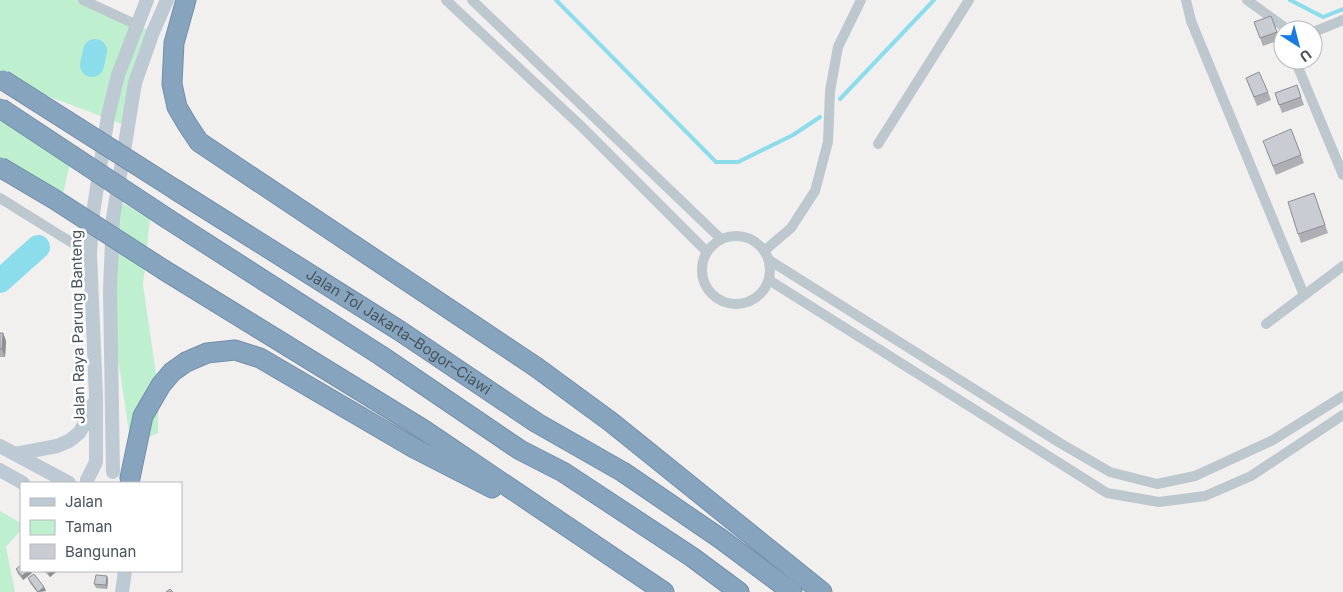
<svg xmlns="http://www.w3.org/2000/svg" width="1343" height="592" font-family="Inter,sans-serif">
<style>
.green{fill:#beefce}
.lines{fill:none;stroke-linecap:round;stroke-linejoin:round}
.stream{stroke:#8bddec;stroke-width:4}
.river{stroke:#8bddec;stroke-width:24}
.highway-casing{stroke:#728faa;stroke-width:21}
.street{stroke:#bdc7ce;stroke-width:10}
.secondary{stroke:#bdc9d3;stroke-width:14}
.highway{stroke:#87a4be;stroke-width:19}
.highway-bridge-casing{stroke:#728faa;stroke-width:21;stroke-linecap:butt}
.highway-bridge{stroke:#87a4be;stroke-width:19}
.wall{fill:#adafb5}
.shaded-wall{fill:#8d8f93}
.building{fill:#c9ccd2;stroke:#8d8f93}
.labels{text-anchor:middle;stroke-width:5;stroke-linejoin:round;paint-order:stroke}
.street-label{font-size:15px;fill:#47535d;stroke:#fff}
</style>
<rect width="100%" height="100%" fill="#f2efef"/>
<g class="green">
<path d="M 0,0 L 83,0 L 153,32 L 127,126 L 0,78 Z"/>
<path d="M 0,107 L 72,154 L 61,203 L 0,167 Z"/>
<path d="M 117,200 L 150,219 L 143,285 L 158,388 L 158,433 L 131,445 L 105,272 Z"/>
<path d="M 0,511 L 21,523 L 21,530 L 6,547 L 15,592 L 0,592 Z"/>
</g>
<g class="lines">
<g class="stream">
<path d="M 556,0 L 716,162 L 738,162 L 793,135 L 820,117"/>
<path d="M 1290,0 L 1323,17 L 1343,9"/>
<path d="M 840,99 L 934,0"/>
</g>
<g class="river">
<path d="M 92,65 L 95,51"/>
<path d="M 0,281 L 38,247"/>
</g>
<g class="highway-casing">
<g id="highway">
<path d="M 186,0 L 174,43 L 172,84 L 177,107 L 187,124 L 199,142 L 536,367 L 611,422 L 822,592"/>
<path id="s1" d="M 176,190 L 400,331 L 537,423 L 623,472 L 721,539 L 792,592"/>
<path d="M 168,219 L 380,355 L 520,450 L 563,472 L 692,557 L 739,592"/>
<path d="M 164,270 L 424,430 L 664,592"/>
<path d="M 130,478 L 143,416 L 161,385 L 172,372 L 186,362 L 207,353 L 235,350 L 260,358 L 414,448 L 492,488"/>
</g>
</g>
<g class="street">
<path d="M 83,0 L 137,25"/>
<path d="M 446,0 L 581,126 L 707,252"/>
<path d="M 472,0 L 721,239"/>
<path d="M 1186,0 L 1191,21 L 1304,295"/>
<path d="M 1247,0 L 1287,29 L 1288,30"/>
<path d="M 1287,29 L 1306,30"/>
<path d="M 1313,31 L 1316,31 L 1343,20"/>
<path d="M 1295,60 L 1343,175"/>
<path d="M 878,144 L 969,0"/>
<path d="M 0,198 L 90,254"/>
<circle cx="736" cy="270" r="34"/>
<path d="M 764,251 L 791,228 L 815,191 L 828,142 L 830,91 L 838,47 L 861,0"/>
<path d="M 769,260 L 1060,443 L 1110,472 L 1157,484 L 1195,476 L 1273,440 L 1343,396"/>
<path d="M 769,280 L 1107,493 L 1159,502 L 1205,496 L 1251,476 L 1343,415"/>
<path d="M 1266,324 L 1343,266"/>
</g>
<g class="secondary">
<path d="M 0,446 L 69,483"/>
<path d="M 15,454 L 57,446 L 69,441 L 79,433 L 86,422 L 92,405"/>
<path d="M 0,470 L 23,483"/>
<path d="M 113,472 L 110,289 L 113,218 L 135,83 L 153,32 L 167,0"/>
<path d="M 87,480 L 96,462 L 96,396 L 90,254 L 92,220 L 108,116 L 118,75 L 147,0"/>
<path d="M 122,592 L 125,571"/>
</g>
<use href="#highway" class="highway"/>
<g class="highway-bridge-casing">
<g id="highway-bridge">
<path d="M 3,80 L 176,190"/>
<path d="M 0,108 L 168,219"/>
<path d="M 0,167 L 54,199 L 164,270"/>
</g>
</g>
<use href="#highway-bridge" class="highway-bridge"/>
</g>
<g class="wall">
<path d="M 1271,16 L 1280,40 L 1263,46 L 1254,22 Z"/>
<path d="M 1246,78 L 1268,92 L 1271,100 L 1257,106 Z"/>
<path d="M 1297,85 L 1304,105 L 1282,113 L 1275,93 Z"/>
<path d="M 1291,129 L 1304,163 L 1276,175 L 1266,149 Z"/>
<path d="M 1314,193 L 1328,233 L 1301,243 L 1288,202 Z"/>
<path d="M 0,333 L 3,333 L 6,341 L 5,357 L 0,357 Z"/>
<path d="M 16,569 L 21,571 L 31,571 L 32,573 L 23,580 L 18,574 Z"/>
<path d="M 44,571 L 55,571 L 56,572 L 50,577 Z"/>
<path d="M 107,576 L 108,580 L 107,589 L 96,588 L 94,584 Z"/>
<path d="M 28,578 L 44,587 L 46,591 L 37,592 L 30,583 Z"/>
</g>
<g class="shaded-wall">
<path d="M 3,333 L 6,341 L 5,357 L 2,349 Z"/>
<path d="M 28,571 L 31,571 L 32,573 L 23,580 L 22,576 Z"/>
<path d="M 51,571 L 55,571 L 56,572 L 50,577 L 48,573 Z"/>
<path d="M 107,576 L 108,580 L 107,589 L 106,585 Z"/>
<path d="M 44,587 L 46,591 L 38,592 Z"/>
</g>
<g class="building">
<path d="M 1271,16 L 1277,32 L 1260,38 L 1254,22 Z"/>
<path d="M 1259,72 L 1268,92 L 1254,97 L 1246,78 Z"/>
<path d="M 1297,85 L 1301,97 L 1279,105 L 1275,93 Z"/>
<path d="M 1291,129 L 1301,155 L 1273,166 L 1263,141 Z"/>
<path d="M 1314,193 L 1325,225 L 1298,234 L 1288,202 Z"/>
<path d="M 0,333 L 3,333 L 2,349 L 0,349 Z"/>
<path d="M 21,565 L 21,571 L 28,571 L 22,576 L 16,569 Z"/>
<path d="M 34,574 L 44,587 L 38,592 L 28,578 Z"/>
<path d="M 96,575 L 107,576 L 106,585 L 94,584 Z"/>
<path d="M 170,589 L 173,592 L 166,592 Z"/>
</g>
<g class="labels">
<g class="street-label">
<text transform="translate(78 327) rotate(-91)" y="5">Jalan Raya Parung Banteng</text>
<text dy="5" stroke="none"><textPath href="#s1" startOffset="264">Jalan Tol Jakarta–Bogor–Ciawi</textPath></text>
</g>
</g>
<rect x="20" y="482" width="162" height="90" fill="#ffffff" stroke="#b5babe"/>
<rect x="30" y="498" width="25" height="8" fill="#bdc9d3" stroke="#b5babe"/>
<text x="65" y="507" font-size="15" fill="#47535d">Jalan</text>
<rect x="30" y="520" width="25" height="15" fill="#beefce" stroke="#b5babe"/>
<text x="65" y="532" font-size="15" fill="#47535d">Taman</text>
<rect x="30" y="544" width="25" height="15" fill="#c9ccd2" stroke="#b5babe"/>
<text x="65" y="557" font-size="15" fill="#47535d">Bangunan</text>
<g transform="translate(1298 45) rotate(144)"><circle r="24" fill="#ffffff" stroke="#b5babe"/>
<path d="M0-4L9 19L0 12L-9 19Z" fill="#197be2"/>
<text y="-8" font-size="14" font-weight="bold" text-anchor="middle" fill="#47535d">U</text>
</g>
</svg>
